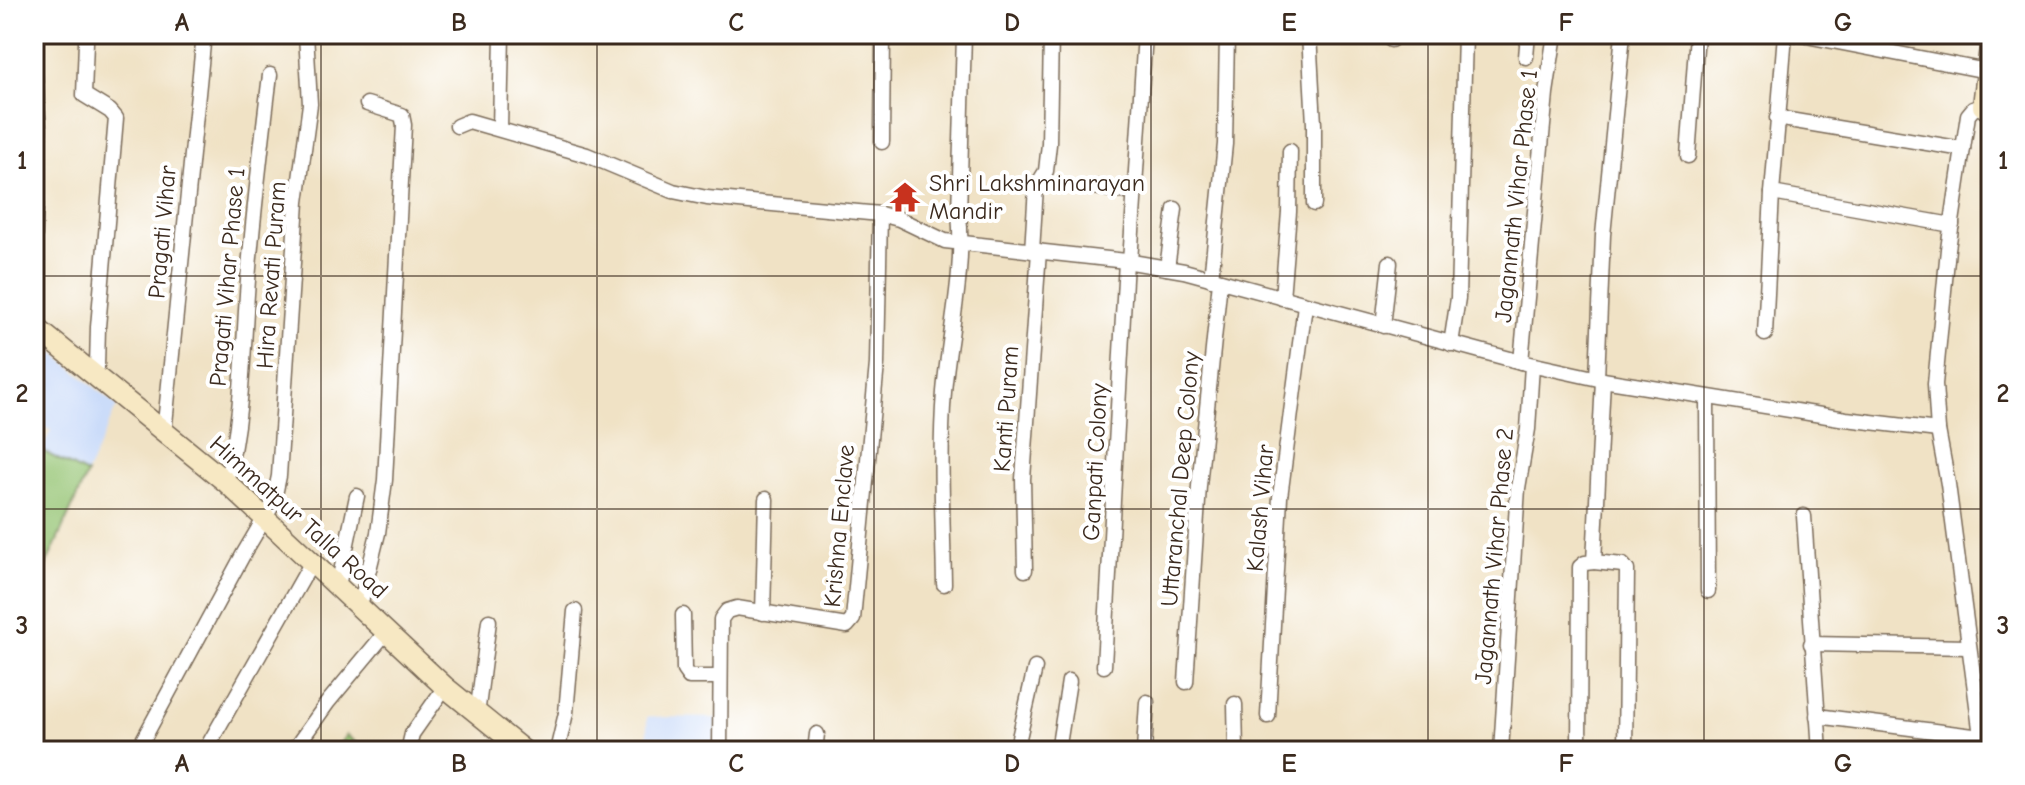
<svg xmlns="http://www.w3.org/2000/svg" width="2025" height="785" font-family="'Comic Neue',sans-serif">
<style>
.built{fill:#cbdcf9}
.green{fill:#96c574;stroke:#687849;stroke-width:2}
.lines{fill:none;stroke-linecap:round;stroke-linejoin:round}
.street-casing{stroke:#7a6a58;stroke-width:17}
.secondary-casing{stroke:#7a6a58;stroke-width:23}
.street{stroke:#fff;stroke-width:14}
.secondary{stroke:#f7e8c3;stroke-width:20}
.grid{fill:none;stroke:#3b2a1e;stroke-width:2;stroke-opacity:0.55}
.labels{text-anchor:middle;stroke-width:8;stroke-linejoin:round;paint-order:stroke}
.poi-label{font-size:24px;fill:#3b2a1e;stroke:#fff;text-anchor:start}
.street-label{font-size:24px;fill:#3b2a1e;stroke:#fff}
.neatline{fill:none;stroke:#3b2a1e;stroke-width:3}
.grid-label{font-size:26px;text-anchor:middle;font-weight:bold;fill:#3b2a1e}
</style>
<rect width="100%" height="100%" fill="#fff"/>
<filter id="ink" filterUnits="userSpaceOnUse"><feTurbulence type="fractalNoise" baseFrequency=".0125" numOctaves="2"/><feDisplacementMap in="SourceGraphic" scale="16" xChannelSelector="R" yChannelSelector="G"/><feConvolveMatrix kernelMatrix="1 2 1 2 8 2 1 2 1" color-interpolation-filters="sRGB"/></filter>
<filter id="wash" filterUnits="userSpaceOnUse"><feTurbulence type="fractalNoise" baseFrequency=".006" numOctaves="4" result="noise"/><feDisplacementMap in="SourceGraphic" scale="32" xChannelSelector="R" yChannelSelector="G"/><feGaussianBlur stdDeviation="1.8" result="paint"/><feColorMatrix in="noise" values="0 0 0 0 0 0 0 0 0 0 0 0 0 0 0 0 0 1.4 0 .05"/><feComposite in="paint" operator="in"/></filter>
<g filter="url(#wash)">
<rect width="100%" height="100%" fill="#f0e2c5"/>
<g class="built">
<path d="M 41,342 L 117,406 L 34,592 L 34,468 L 51,430 L 34,423 L 34,356 Z"/>
<path d="M 647,717 L 718,718 L 716,751 L 647,751 Z"/>
</g>
<g class="green">
<path d="M 42,451 L 87,474 L 34,592 L 34,468 Z"/>
<path d="M 346,735 L 366,751 L 335,751 Z"/>
</g>
</g>
<g filter="url(#ink)">
<g class="lines">
<g class="street-casing">
<g id="street">
<path d="M 1309,34 L 1314,124 L 1314,204"/>
<path d="M 1391,34 L 1391,40"/>
<path d="M 1796,34 L 1987,71"/>
<path d="M 86,42 L 84,95 L 110,111 L 116,118 L 98,327 L 97,367 L 93,376"/>
<path d="M 1526,57 L 1528,34"/>
<path d="M 34,67 L 39,129 L 34,252"/>
<path d="M 1983,106 L 1973,109 L 1968,115 L 1948,249 L 1935,384 L 1938,430 L 1948,484 L 1983,751"/>
<path d="M 1777,118 L 1963,149"/>
<path d="M 457,126 L 469,121 L 587,155 L 673,191 L 707,198 L 880,214 L 899,219 L 945,241 L 1126,261 L 1184,271 L 1521,362 L 1603,380 L 1846,419 L 1938,430"/>
<path d="M 500,129 L 502,34"/>
<path d="M 882,142 L 883,34"/>
<path d="M 1688,156 L 1697,34"/>
<path d="M 1095,187 L 1134,193"/>
<path d="M 1772,193 L 1952,225"/>
<path d="M 1032,251 L 1036,187 L 1046,171 L 1049,144 L 1051,34"/>
<path d="M 1130,262 L 1145,34"/>
<path d="M 1167,268 L 1175,209"/>
<path d="M 1211,279 L 1225,144 L 1227,34"/>
<path d="M 1282,298 L 1289,212 L 1290,151"/>
<path d="M 1383,326 L 1390,263"/>
<path d="M 1765,334 L 1772,193 L 1785,34"/>
<path d="M 1451,344 L 1458,298 L 1465,34"/>
<path d="M 1521,362 L 1546,93 L 1555,34"/>
<path d="M 1597,378 L 1603,235 L 1623,34"/>
<path d="M 1707,399 L 1708,591"/>
<path d="M 164,434 L 204,34"/>
<path d="M 226,482 C 242,422 243,357 247,294 C 252,221 261,148 270,75"/>
<path d="M 1804,516 L 1820,751"/>
<path d="M 1594,562 L 1623,565 L 1627,570 L 1625,751"/>
<path d="M 1025,570 L 1023,479 L 1039,251"/>
<path d="M 944,584 C 943,520 939,456 944,392 C 949,333 965,273 959,214 L 964,34"/>
<path d="M 338,586 L 357,496"/>
<path d="M 360,606 L 378,533 L 385,480 L 404,125 L 402,115 L 367,104"/>
<path d="M 763,613 L 766,499"/>
<path d="M 683,615 L 684,670 L 689,677 L 720,677"/>
<path d="M 1811,644 L 1969,647"/>
<path d="M 1104,666 L 1126,261"/>
<path d="M 1186,682 L 1199,486 L 1220,281"/>
<path d="M 1235,704 L 1236,751"/>
<path d="M 477,715 L 489,621"/>
<path d="M 1268,716 L 1280,497 L 1305,305"/>
<path d="M 1817,716 L 1981,737"/>
<path d="M 137,751 L 244,553 L 273,504 L 279,476 L 297,202 L 310,104 L 306,34"/>
<path d="M 205,751 L 312,562"/>
<path d="M 293,751 L 328,702 L 387,631"/>
<path d="M 408,751 L 412,734 L 445,687"/>
<path d="M 557,751 L 566,713 L 575,611"/>
<path d="M 720,751 L 721,619 L 727,611 L 737,608 L 847,626 L 853,619 L 877,364 L 880,214"/>
<path d="M 815,751 L 817,734"/>
<path d="M 1016,751 L 1035,668"/>
<path d="M 1058,751 L 1069,681"/>
<path d="M 1144,751 L 1147,702"/>
<path d="M 1501,751 L 1518,488 L 1528,429 L 1532,365"/>
<path d="M 1579,751 L 1580,567 L 1585,563 L 1594,562 L 1603,380"/>
</g>
</g>
<g class="secondary-casing">
<g id="secondary">
<path d="M 1991,38 L 1983,106 L 1991,112"/>
<path d="M 34,326 L 226,482 L 445,687 L 524,751"/>
</g>
</g>
<use href="#street" class="street"/>
<use href="#secondary" class="secondary"/>
</g>
</g>
<path class="grid" d="M 321,34 L 321,751M 597,34 L 597,751M 874,34 L 874,751M 1151,34 L 1151,751M 1428,34 L 1428,751M 1704,34 L 1704,751M 34,276 L 1991,276M 34,509 L 1991,509"/>
<defs>
<g id="temple-bare" transform="scale(2.4)"><path d="M0-6L5-2H3V0L6.5 2.5H4V6H1.5V3h-3V6H-4V2.5H-6.5L-3 0V-2H-5Z" fill="#c8321e" stroke="#fff" stroke-width="2.5" paint-order="stroke"/></g>
</defs>
<g fill-rule="evenodd">
<use href="#temple-bare" x="905" y="197"/>
</g>
<g class="labels">
<g class="poi-label">
<text x="929" y="191">Shri Lakshminarayan<tspan x="929" dy="28">Mandir</tspan></text>
</g>
<g class="street-label">
<text transform="translate(1516 196) rotate(-84)" y="8">Jagannath Vihar Phase 1</text>
<text transform="translate(162 232) rotate(-85)" y="8">Pragati Vihar</text>
<text transform="translate(271 275) rotate(-86)" y="8">Hira Revati Puram</text>
<text transform="translate(227 277) rotate(-85)" y="8">Pragati Vihar Phase 1</text>
<text transform="translate(1006 409) rotate(-86)" y="8">Kanti Puram</text>
<text transform="translate(1095 462) rotate(-87)" y="8">Ganpati Colony</text>
<text transform="translate(1180 479) rotate(-85)" y="8">Uttaranchal Deep Colony</text>
<text transform="translate(1260 508) rotate(-85)" y="8">Kalash Vihar</text>
<text transform="translate(299 517) rotate(42)" y="8">Himmatpur Talla Road</text>
<text transform="translate(839 526) rotate(-85)" y="8">Krishna Enclave</text>
<text transform="translate(1494 556) rotate(-85)" y="8">Jagannath Vihar Phase 2</text>
</g>
</g>
<rect width="2025" height="785" fill="none" stroke="#fff" stroke-width="88"/>
<rect x="44" y="44" width="1937" height="697" class="neatline"/>
<g class="grid-label">
<text x="182" y="31">A</text>
<text x="459" y="31">B</text>
<text x="736" y="31">C</text>
<text x="1012" y="31">D</text>
<text x="1289" y="31">E</text>
<text x="1566" y="31">F</text>
<text x="1843" y="31">G</text>
<text x="22" y="169">1</text>
<text x="2003" y="169">1</text>
<text x="22" y="402">2</text>
<text x="2003" y="402">2</text>
<text x="22" y="634">3</text>
<text x="2003" y="634">3</text>
<text x="182" y="772">A</text>
<text x="459" y="772">B</text>
<text x="736" y="772">C</text>
<text x="1012" y="772">D</text>
<text x="1289" y="772">E</text>
<text x="1566" y="772">F</text>
<text x="1843" y="772">G</text>
</g>
</svg>
